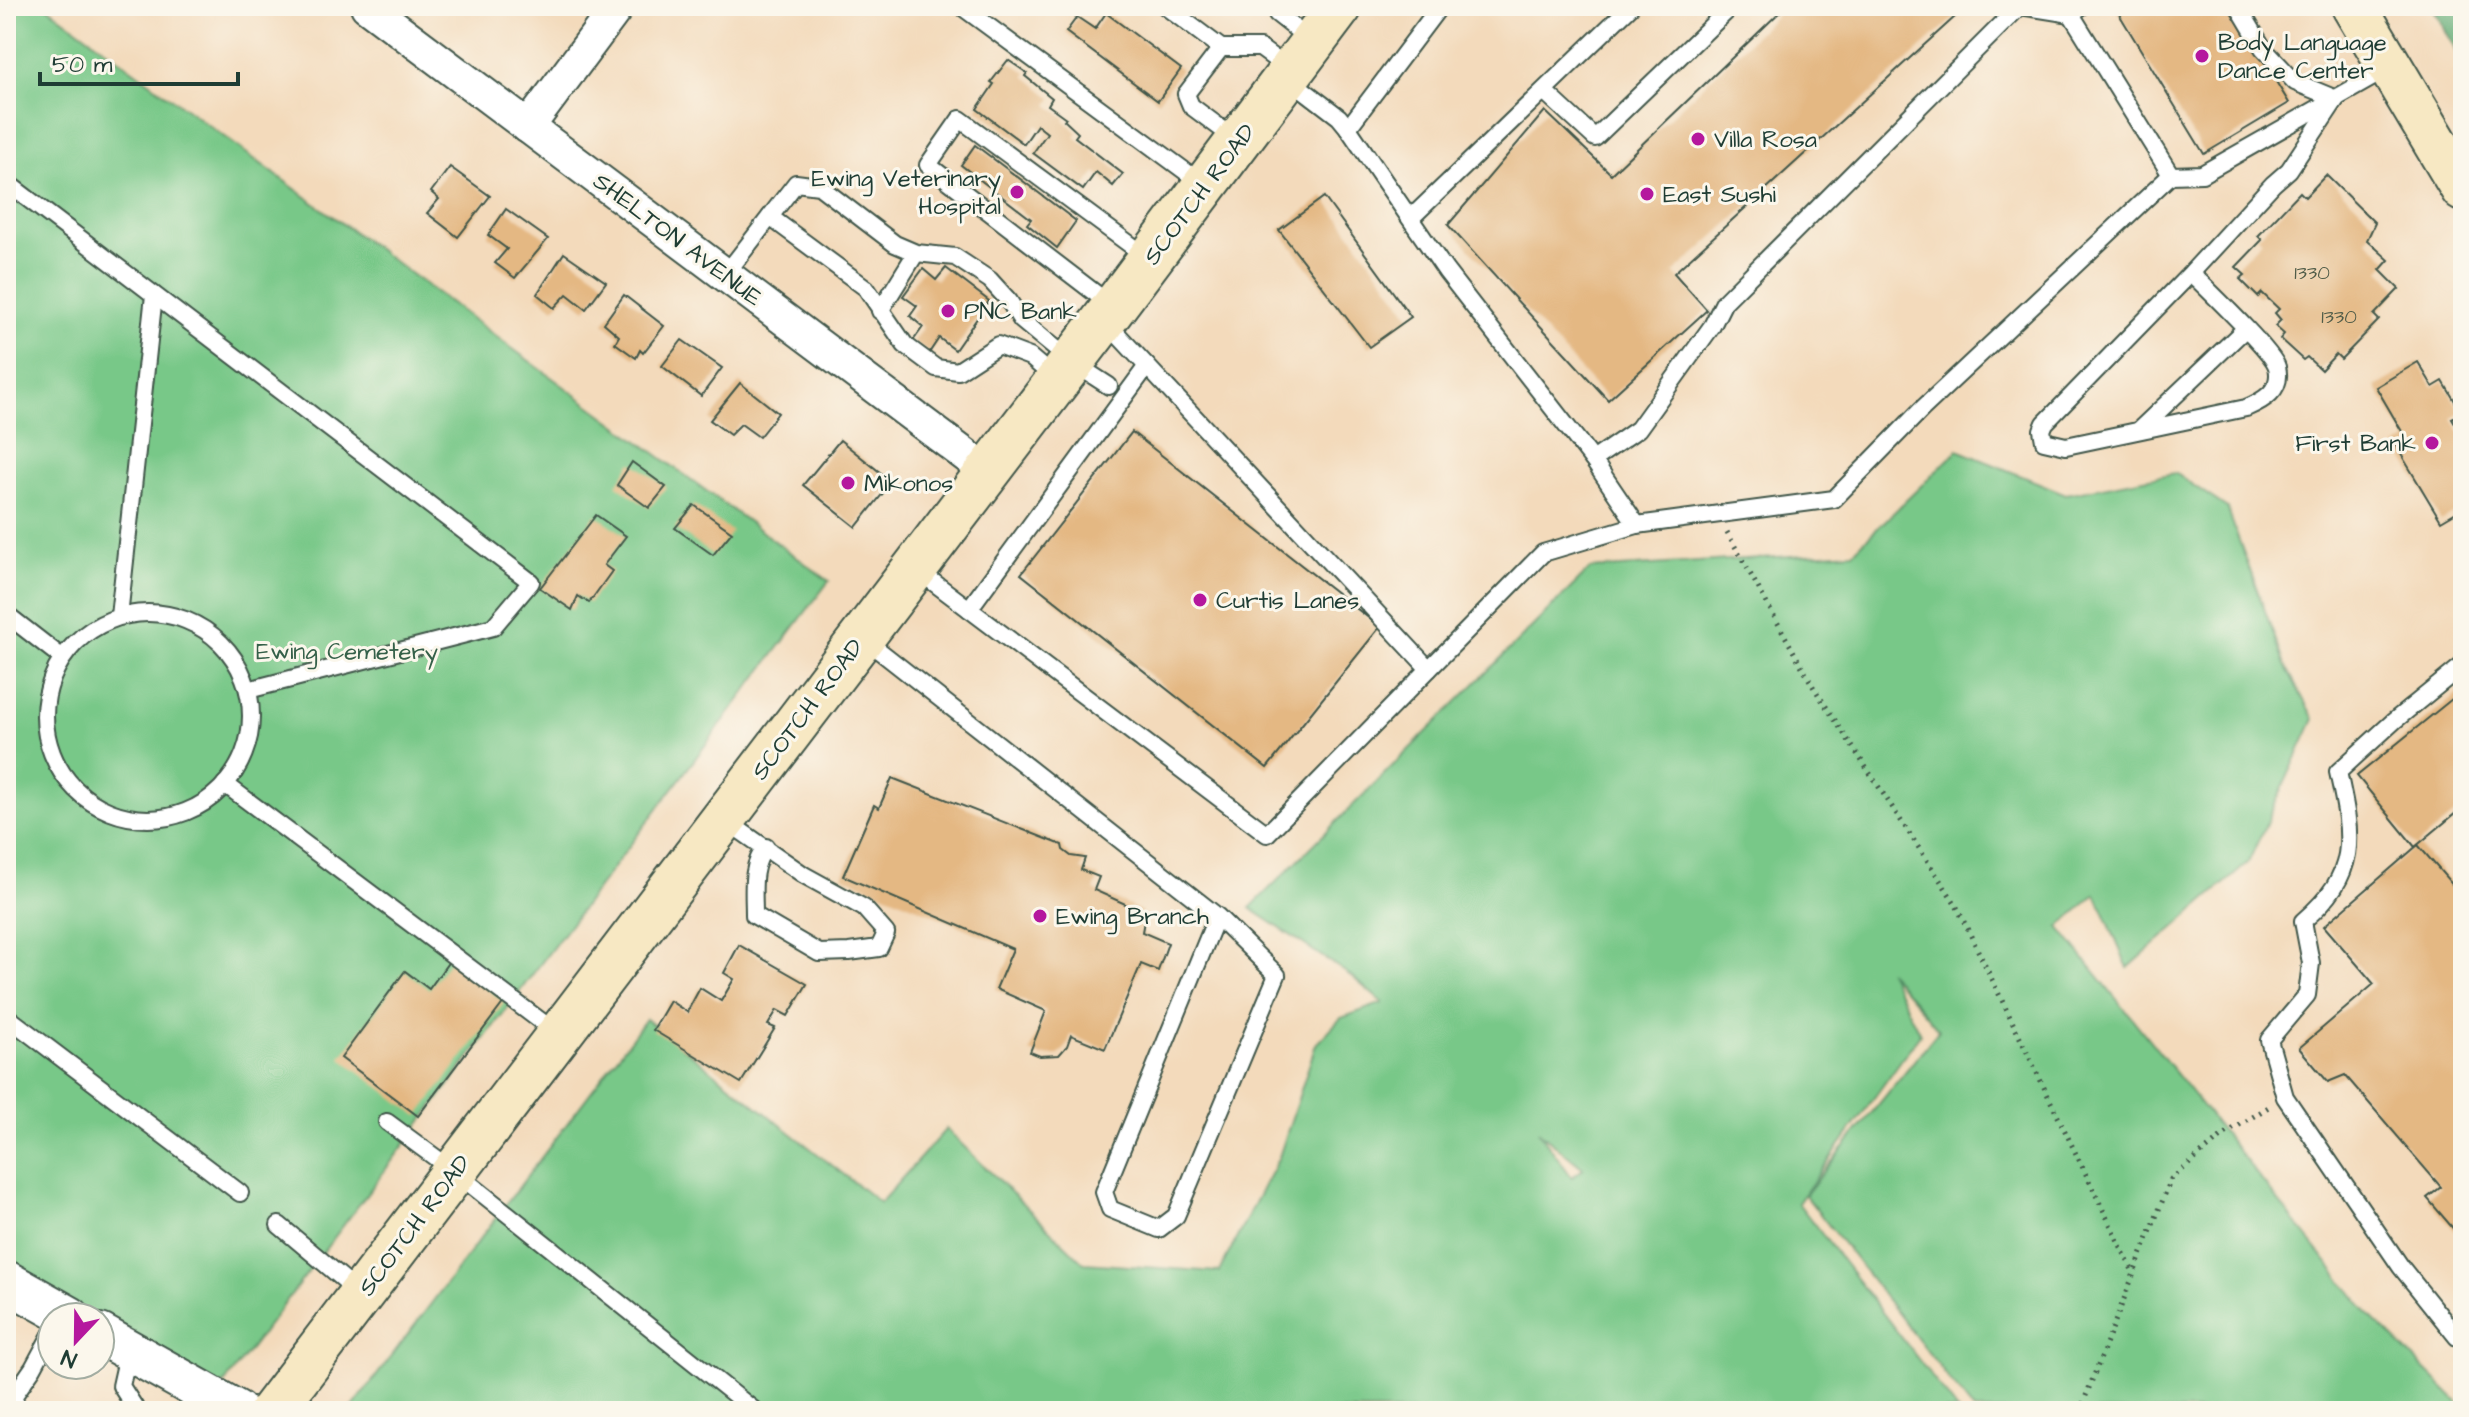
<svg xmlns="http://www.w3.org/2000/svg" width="2469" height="1417" font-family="'Architects Daughter',sans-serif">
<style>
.green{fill:#78c888;stroke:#4c825e;stroke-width:2;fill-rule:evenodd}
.forest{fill:#62ac74;stroke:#407454;stroke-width:2}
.building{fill:#e4b883}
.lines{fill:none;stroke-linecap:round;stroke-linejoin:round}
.service-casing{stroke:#3f5548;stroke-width:20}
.minor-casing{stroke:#3f5548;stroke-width:36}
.tertiary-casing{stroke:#3f5548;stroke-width:44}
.secondary-casing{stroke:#3f5548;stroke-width:48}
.path{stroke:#3f5548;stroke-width:5;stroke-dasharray:2 6;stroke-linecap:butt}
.service{stroke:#fff;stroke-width:16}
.minor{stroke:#fff;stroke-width:32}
.tertiary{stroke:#fff;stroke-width:40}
.secondary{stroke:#f7e8c3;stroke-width:44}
.poi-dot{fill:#b5179e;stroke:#fbf7ec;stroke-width:3}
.labels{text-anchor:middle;stroke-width:6;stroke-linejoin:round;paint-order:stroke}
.number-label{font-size:20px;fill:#505c48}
.poi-label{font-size:24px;fill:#1f3d34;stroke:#fbf7ec;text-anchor:start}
.street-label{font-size:24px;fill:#1f3d34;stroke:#fbf7ec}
.park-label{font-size:24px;fill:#356049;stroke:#fbf7ec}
</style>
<rect width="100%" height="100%" fill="#fbf7ec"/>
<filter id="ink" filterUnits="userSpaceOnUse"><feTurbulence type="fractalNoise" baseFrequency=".0125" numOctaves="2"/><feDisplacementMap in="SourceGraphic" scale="16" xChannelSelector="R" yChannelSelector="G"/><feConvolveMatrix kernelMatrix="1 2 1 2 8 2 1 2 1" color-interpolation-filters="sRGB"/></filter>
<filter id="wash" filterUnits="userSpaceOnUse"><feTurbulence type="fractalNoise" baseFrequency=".006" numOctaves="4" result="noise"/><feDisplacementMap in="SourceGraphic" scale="32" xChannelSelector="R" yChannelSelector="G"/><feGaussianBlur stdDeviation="1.8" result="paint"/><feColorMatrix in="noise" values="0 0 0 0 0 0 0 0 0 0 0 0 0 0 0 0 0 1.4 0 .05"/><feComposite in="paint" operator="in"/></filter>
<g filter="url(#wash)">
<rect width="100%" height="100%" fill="#f3dabb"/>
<g class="green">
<path d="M 6,6 L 46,6 L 829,581 L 217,1393 L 6,1272 Z"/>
<path d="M 1958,450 L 2066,494 L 2175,473 L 2227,508 L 2285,665 L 2314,719 L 2248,863 L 2128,968 L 2096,894 L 2059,927 L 2367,1312 L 2463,1407 L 2463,1411 L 1974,1411 L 1805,1195 L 1939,1030 L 1888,971 L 1920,1034 L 1798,1203 L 1958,1411 L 350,1411 L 646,1019 L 880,1203 L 946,1129 L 1084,1263 L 1219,1272 L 1279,1157 L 1316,1044 L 1341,1018 L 1383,1003 L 1351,976 L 1250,908 L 1590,569 L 1853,552 ZM 1538,1131 L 1583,1168 L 1583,1169 L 1572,1177 Z"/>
</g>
<path class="forest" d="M 2432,6 L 2463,6 L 2463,63 Z"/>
<g id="blocks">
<g class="building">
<path d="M 1786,6 L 1967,6 L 1674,273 L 1707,310 L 1608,400 L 1448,225 L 1545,111 L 1611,174 Z"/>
<path d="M 2122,6 L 2230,6 L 2289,103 L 2204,154 L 2116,9 Z"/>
<path d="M 1106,13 L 1181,69 L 1158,101 L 1066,32 L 1077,17 L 1095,29 Z"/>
<path d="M 1008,60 L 1027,73 L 1025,76 L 1052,98 L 1048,105 L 1066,118 L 1064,120 L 1078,133 L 1075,137 L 1123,174 L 1113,186 L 1096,172 L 1083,190 L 1033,153 L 1047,133 L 1037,125 L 1024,144 L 977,109 L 994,84 L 991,82 Z"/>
<path d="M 975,145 L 1076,221 L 1057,248 L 1027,224 L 1031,219 L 961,165 Z"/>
<path d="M 450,167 L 490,196 L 458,237 L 427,213 L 439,199 L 431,192 Z"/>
<path d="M 2326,175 L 2375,223 L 2367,240 L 2389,260 L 2380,270 L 2399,289 L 2374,315 L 2379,320 L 2341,359 L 2336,354 L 2321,370 L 2307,357 L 2303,360 L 2280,339 L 2284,334 L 2275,326 L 2281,320 L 2275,313 L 2279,309 L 2262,293 L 2258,297 L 2240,279 L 2245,275 L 2236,267 L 2262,240 L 2258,236 L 2300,192 L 2305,197 Z"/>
<path d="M 1324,197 L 1411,317 L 1369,347 L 1279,230 Z"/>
<path d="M 506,209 L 548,239 L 515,278 L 495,263 L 507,249 L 488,235 Z"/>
<path d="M 564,253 L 606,282 L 586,309 L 567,294 L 554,308 L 537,294 Z"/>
<path d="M 946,268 L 989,301 L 955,350 L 939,338 L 929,353 L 913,341 L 923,327 L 910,316 L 917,306 L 903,296 L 923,269 L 936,280 Z"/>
<path d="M 624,295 L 664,326 L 643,353 L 640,350 L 636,358 L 615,343 L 619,336 L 604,323 Z"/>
<path d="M 682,340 L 722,368 L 701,396 L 662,366 Z"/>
<path d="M 2418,362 L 2433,387 L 2443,381 L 2462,413 L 2452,418 L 2463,436 L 2463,508 L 2441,521 L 2396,446 L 2407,440 L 2376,387 Z"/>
<path d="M 740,383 L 778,413 L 759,437 L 741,424 L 730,435 L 710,420 Z"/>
<path d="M 1132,432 L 1380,627 L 1267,768 L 1021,574 Z"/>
<path d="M 840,440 L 892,482 L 856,527 L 803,485 Z"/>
<path d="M 632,462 L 666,487 L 649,508 L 617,485 Z"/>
<path d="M 694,505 L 732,532 L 713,555 L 675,528 Z"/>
<path d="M 596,515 L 626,536 L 604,565 L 612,571 L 589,603 L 578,596 L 572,610 L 540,588 Z"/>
<path d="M 2463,690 L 2463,807 L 2415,847 L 2357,776 Z"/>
<path d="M 892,778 L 1062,845 L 1063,850 L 1071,856 L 1085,858 L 1081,870 L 1099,877 L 1094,890 L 1141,911 L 1144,921 L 1142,932 L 1168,943 L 1158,971 L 1141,964 L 1105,1049 L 1071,1035 L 1067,1046 L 1059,1055 L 1040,1056 L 1030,1052 L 1046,1011 L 996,989 L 1013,949 L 843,876 L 874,805 L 879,808 Z"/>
<path d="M 2418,845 L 2463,897 L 2463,1228 L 2457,1233 L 2427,1198 L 2441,1187 L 2345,1075 L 2328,1082 L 2299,1048 L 2374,984 L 2324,926 Z"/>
<path d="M 739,945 L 807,984 L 788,1016 L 777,1010 L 768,1025 L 775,1028 L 741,1083 L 653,1030 L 670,1001 L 687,1012 L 700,988 L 721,1001 L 734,979 L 724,973 Z"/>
<path d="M 450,960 L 504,1002 L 418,1116 L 341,1058 L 405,971 L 429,989 Z"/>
</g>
</g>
</g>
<g filter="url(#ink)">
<use href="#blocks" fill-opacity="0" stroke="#3f5548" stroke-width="2"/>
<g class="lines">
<g class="service-casing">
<g id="service">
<path d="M 961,6 L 1204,185"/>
<path d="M 1165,6 L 1221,48"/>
<path d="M 1277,6 L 1277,14 L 1310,40"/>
<path d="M 2071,14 L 2171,175"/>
<path d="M 1288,78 L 1339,117 L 1348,128 L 1440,6"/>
<path d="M 1544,91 L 1595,138 L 1732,6"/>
<path d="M 1348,128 L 1446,271 L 1593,460 L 1637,525 L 1834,499 L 1922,409 L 2171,175 L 2202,174 L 2389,68"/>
<path d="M 1238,141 L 1191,106 L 1186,94 L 1221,48 L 1260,48 L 1290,70"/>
<path d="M 6,182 L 531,582 L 493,627 L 248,690"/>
<path d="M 770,217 L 866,288 L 905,345 L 936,368 L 958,371 L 998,345 L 1030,357 L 1057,380"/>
<path d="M 1411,218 L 1631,6"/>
<path d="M 2191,273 C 2206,288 2273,352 2277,367 C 2283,390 2263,401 2246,408 L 2066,446 L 2044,441 L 2042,430 L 2045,423 L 2191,273 L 2273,184 L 2289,170 L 2336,99 L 2295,82 L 2263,48 L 2238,6"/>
<path d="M 725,275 L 796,183 L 819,186 L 895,244 L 916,253 L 955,257 L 990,280 L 1009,301 L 1021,320 L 1044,339 L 1072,362 L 1109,386"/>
<path d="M 1112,306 L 928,165 L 960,119 L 1147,257"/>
<path d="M 880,311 L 916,253"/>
<path d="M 1106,322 L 1429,669"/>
<path d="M 2139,430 L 2245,329"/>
<path d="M 1593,460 L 1638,429 L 1712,326 L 1724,302 L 2020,6 L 2071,14 L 2082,6"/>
<path d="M 916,569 L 1267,834 L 1543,553 L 1637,525"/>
<path d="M 969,609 L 1147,366"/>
<circle cx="148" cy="716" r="103"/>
<path d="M 6,614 L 60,656"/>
<path d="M 119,616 L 154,295"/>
<path d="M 863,638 L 1217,916 L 1277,975 L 1176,1216 L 1159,1229 L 1110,1209 L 1104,1192 L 1217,916"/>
<path d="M 2463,665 L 2394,721 L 2338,772 C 2353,839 2359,873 2303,921 L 2311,963 L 2307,995 L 2269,1040 L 2285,1097 L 2401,1267 L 2457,1337 L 2463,1339"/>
<path d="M 225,784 L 558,1034"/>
<path d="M 725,820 L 804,875 L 864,908 L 886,933 L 879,948 L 849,952 L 819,953 L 754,915 C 754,891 750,866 766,847"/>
<path d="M 6,1016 L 240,1193"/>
<path d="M 387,1122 L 455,1172 L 755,1411"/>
<path d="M 279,1225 L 360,1293"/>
<path d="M 129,1350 L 121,1386 L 137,1411"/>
<path d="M 19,1411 L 13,1397 L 33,1368 L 52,1333"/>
</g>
</g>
<g class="minor-casing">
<g id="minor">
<path d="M 367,6 L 988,472"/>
<path d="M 528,127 L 618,6"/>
</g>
</g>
<g class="tertiary-casing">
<g id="tertiary">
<path d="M 6,1281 L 70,1317"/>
<path d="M 100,1334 L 237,1411"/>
</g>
</g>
<g class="secondary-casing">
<g id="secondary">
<path d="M 2354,6 L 2463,189"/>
<path d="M 272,1411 L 1104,320 L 1340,6"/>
</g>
</g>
<g class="path">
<path d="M 1727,532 L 1814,688 L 1955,903 L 2134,1274"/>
<path d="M 2080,1411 L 2171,1179 L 2225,1134 L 2270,1106"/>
</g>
<use href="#service" class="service"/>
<use href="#minor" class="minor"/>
<use href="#tertiary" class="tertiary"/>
<use href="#secondary" class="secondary"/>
</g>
</g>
<g class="poi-dot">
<circle cx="2202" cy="56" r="8"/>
<circle cx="1698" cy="139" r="8"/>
<circle cx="1017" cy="192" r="8"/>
<circle cx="1647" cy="194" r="8"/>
<circle cx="948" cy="311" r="8"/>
<circle cx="2432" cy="443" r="8"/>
<circle cx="848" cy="483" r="8"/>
<circle cx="1200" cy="600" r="8"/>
<circle cx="1040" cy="916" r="8"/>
</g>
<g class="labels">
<g class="number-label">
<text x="2312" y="279">1330</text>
<text x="2339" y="323">1330</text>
</g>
<g class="poi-label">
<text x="2218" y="50">Body Language<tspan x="2218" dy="28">Dance Center</tspan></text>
<text x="1714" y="147">Villa Rosa</text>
<text x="1001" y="186" text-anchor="end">Ewing Veterinary<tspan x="1001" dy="28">Hospital</tspan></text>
<text x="1663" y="202">East Sushi</text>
<text x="964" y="319">PNC Bank</text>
<text x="2416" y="451" text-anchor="end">First Bank</text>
<text x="864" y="491">Mikonos</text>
<text x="1216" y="608">Curtis Lanes</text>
<text x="1056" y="924">Ewing Branch</text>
</g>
<g class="street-label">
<text transform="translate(1199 194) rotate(-53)" y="8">SCOTCH ROAD</text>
<text transform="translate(678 239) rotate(37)" y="8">SHELTON AVENUE</text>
<text transform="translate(807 709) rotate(-53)" y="8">SCOTCH ROAD</text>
<text transform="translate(414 1225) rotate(-53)" y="8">SCOTCH ROAD</text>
</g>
<g class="park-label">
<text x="347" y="659">Ewing Cemetery</text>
</g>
</g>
<rect width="2469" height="1417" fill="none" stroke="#fbf7ec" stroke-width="32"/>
<g transform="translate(76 1341) rotate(202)"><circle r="38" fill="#fbf7ec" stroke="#a3ada2" stroke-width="2"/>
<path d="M0-6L14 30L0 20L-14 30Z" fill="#b5179e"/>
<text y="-12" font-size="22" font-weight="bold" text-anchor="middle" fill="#1f3d34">N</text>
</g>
<path d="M40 72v12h198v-12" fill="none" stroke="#1f3d34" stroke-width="4"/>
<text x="52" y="72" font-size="24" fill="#1f3d34" stroke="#fbf7ec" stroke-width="6" paint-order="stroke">50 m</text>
</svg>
